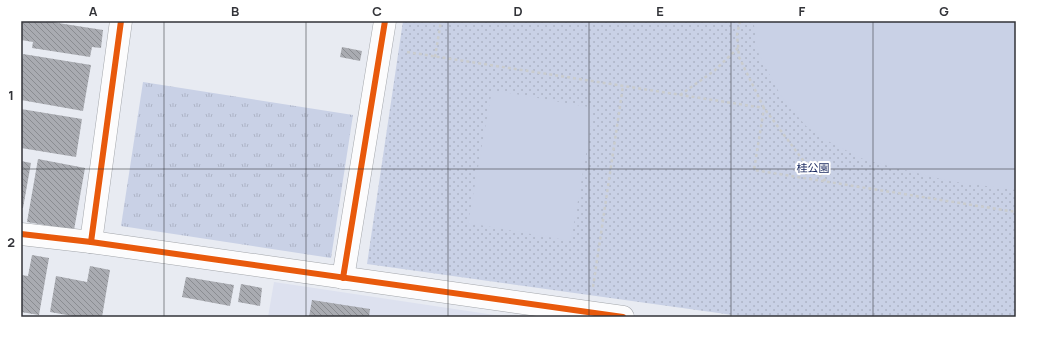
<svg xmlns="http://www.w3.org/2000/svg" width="1037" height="338" font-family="Manrope,'Noto Sans JP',sans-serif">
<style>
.built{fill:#dde1ef}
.grass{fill:url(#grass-tufts)}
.park{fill:url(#park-dots)}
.pitch{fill:#c9d1e6}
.building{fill:url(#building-back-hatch)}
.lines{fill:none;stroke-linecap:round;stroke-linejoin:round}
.minor-casing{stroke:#a3a6ab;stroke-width:23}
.path{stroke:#cacccd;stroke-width:2.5;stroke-dasharray:3 3;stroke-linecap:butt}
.minor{stroke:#fcfcfd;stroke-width:22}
.cycleway-casing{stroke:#fff;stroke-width:8}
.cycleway{stroke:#e8590c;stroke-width:6}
.grid{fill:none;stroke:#323338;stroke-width:1;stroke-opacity:0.55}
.labels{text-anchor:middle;stroke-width:4;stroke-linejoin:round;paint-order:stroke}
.park-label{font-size:11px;fill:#19285e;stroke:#fff}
.neatline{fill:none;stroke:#323338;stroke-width:1.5}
.grid-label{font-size:13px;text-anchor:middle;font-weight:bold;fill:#323338}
</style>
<defs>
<pattern id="grass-tufts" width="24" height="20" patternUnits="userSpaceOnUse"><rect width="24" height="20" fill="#c9d1e6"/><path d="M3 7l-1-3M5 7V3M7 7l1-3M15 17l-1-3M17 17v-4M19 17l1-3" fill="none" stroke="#adb4c6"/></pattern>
<pattern id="park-dots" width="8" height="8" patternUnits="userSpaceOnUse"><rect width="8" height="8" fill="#c9d1e6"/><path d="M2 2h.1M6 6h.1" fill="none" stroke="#adb4c6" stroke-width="1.8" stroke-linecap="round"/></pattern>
<pattern id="building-back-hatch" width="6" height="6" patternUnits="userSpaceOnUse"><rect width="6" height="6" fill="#a9abb1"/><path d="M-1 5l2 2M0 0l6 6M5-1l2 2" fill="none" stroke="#8a8c91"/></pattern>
</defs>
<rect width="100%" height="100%" fill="#e8ebf2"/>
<path class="built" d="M 274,282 L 508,317 L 268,317 Z"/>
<path class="grass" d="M 143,82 L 353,115 L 331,258 L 121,226 Z"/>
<path class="park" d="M 403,21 L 1016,21 L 1016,317 L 747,317 L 367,264 Z"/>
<g class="pitch">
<path d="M 755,21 L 1016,21 L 1016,190 L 949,181 L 865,160 L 822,138 L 806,126 L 793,111 L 780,94 L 759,55 L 756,42 L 754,25 Z"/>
<path d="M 492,90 L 594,108 L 571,241 L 468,223 Z"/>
</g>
<g class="building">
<path d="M 21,21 L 45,21 L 103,30 L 101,48 L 92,47 L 90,57 L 32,48 L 33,42 L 21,40 Z"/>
<path d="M 342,47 L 362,51 L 360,61 L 340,57 Z"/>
<path d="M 23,54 L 91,65 L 83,111 L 21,100 L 21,69 Z"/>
<path d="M 21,109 L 82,119 L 76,157 L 21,148 Z"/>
<path d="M 38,159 L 85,168 L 74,230 L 27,222 Z"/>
<path d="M 21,161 L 31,163 L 23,208 L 21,208 Z"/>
<path d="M 32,255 L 49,258 L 39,315 L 21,312 L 21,275 L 28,276 Z"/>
<path d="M 90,266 L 110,270 L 102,317 L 78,317 L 50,312 L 56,276 L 87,282 Z"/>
<path d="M 186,277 L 234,285 L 230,306 L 182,297 Z"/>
<path d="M 241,284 L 262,288 L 260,306 L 238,302 Z"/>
<path d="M 312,300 L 370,309 L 369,317 L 309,317 Z"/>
</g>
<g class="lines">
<g class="minor-casing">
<g id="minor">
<path d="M 21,234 L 91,242 L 623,317"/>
<path d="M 91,242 L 121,21"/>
<path d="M 343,278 L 385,21"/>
</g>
</g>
<g class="path">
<path d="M 740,21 L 737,35 L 739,57 L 764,108 L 802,159 L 826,181"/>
<path d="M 407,52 L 764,108 L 754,170 L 1016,212"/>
<path d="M 435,57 L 441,21"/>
<path d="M 680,95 L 714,71 L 738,48"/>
<path d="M 593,287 L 623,86"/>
</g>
<use href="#minor" class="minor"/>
<g class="cycleway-casing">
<g id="cycleway">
<path d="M 21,234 L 91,242 L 623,317"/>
<path d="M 91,242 L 121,21"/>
<path d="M 343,278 L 385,21"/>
</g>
</g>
<use href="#cycleway" class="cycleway"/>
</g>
<path class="grid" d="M 164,21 L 164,317M 306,21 L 306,317M 448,21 L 448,317M 589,21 L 589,317M 731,21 L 731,317M 873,21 L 873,317M 21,169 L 1016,169"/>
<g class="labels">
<g class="park-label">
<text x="813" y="172">桂公園</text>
</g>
</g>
<rect width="1037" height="338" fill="none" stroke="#ffffff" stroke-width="44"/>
<rect x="22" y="22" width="993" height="294" class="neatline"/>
<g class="grid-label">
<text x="93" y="16">A</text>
<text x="235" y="16">B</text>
<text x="377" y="16">C</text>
<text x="518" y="16">D</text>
<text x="660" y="16">E</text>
<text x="802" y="16">F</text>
<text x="944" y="16">G</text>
<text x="11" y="100">1</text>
<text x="11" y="247">2</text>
</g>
</svg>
